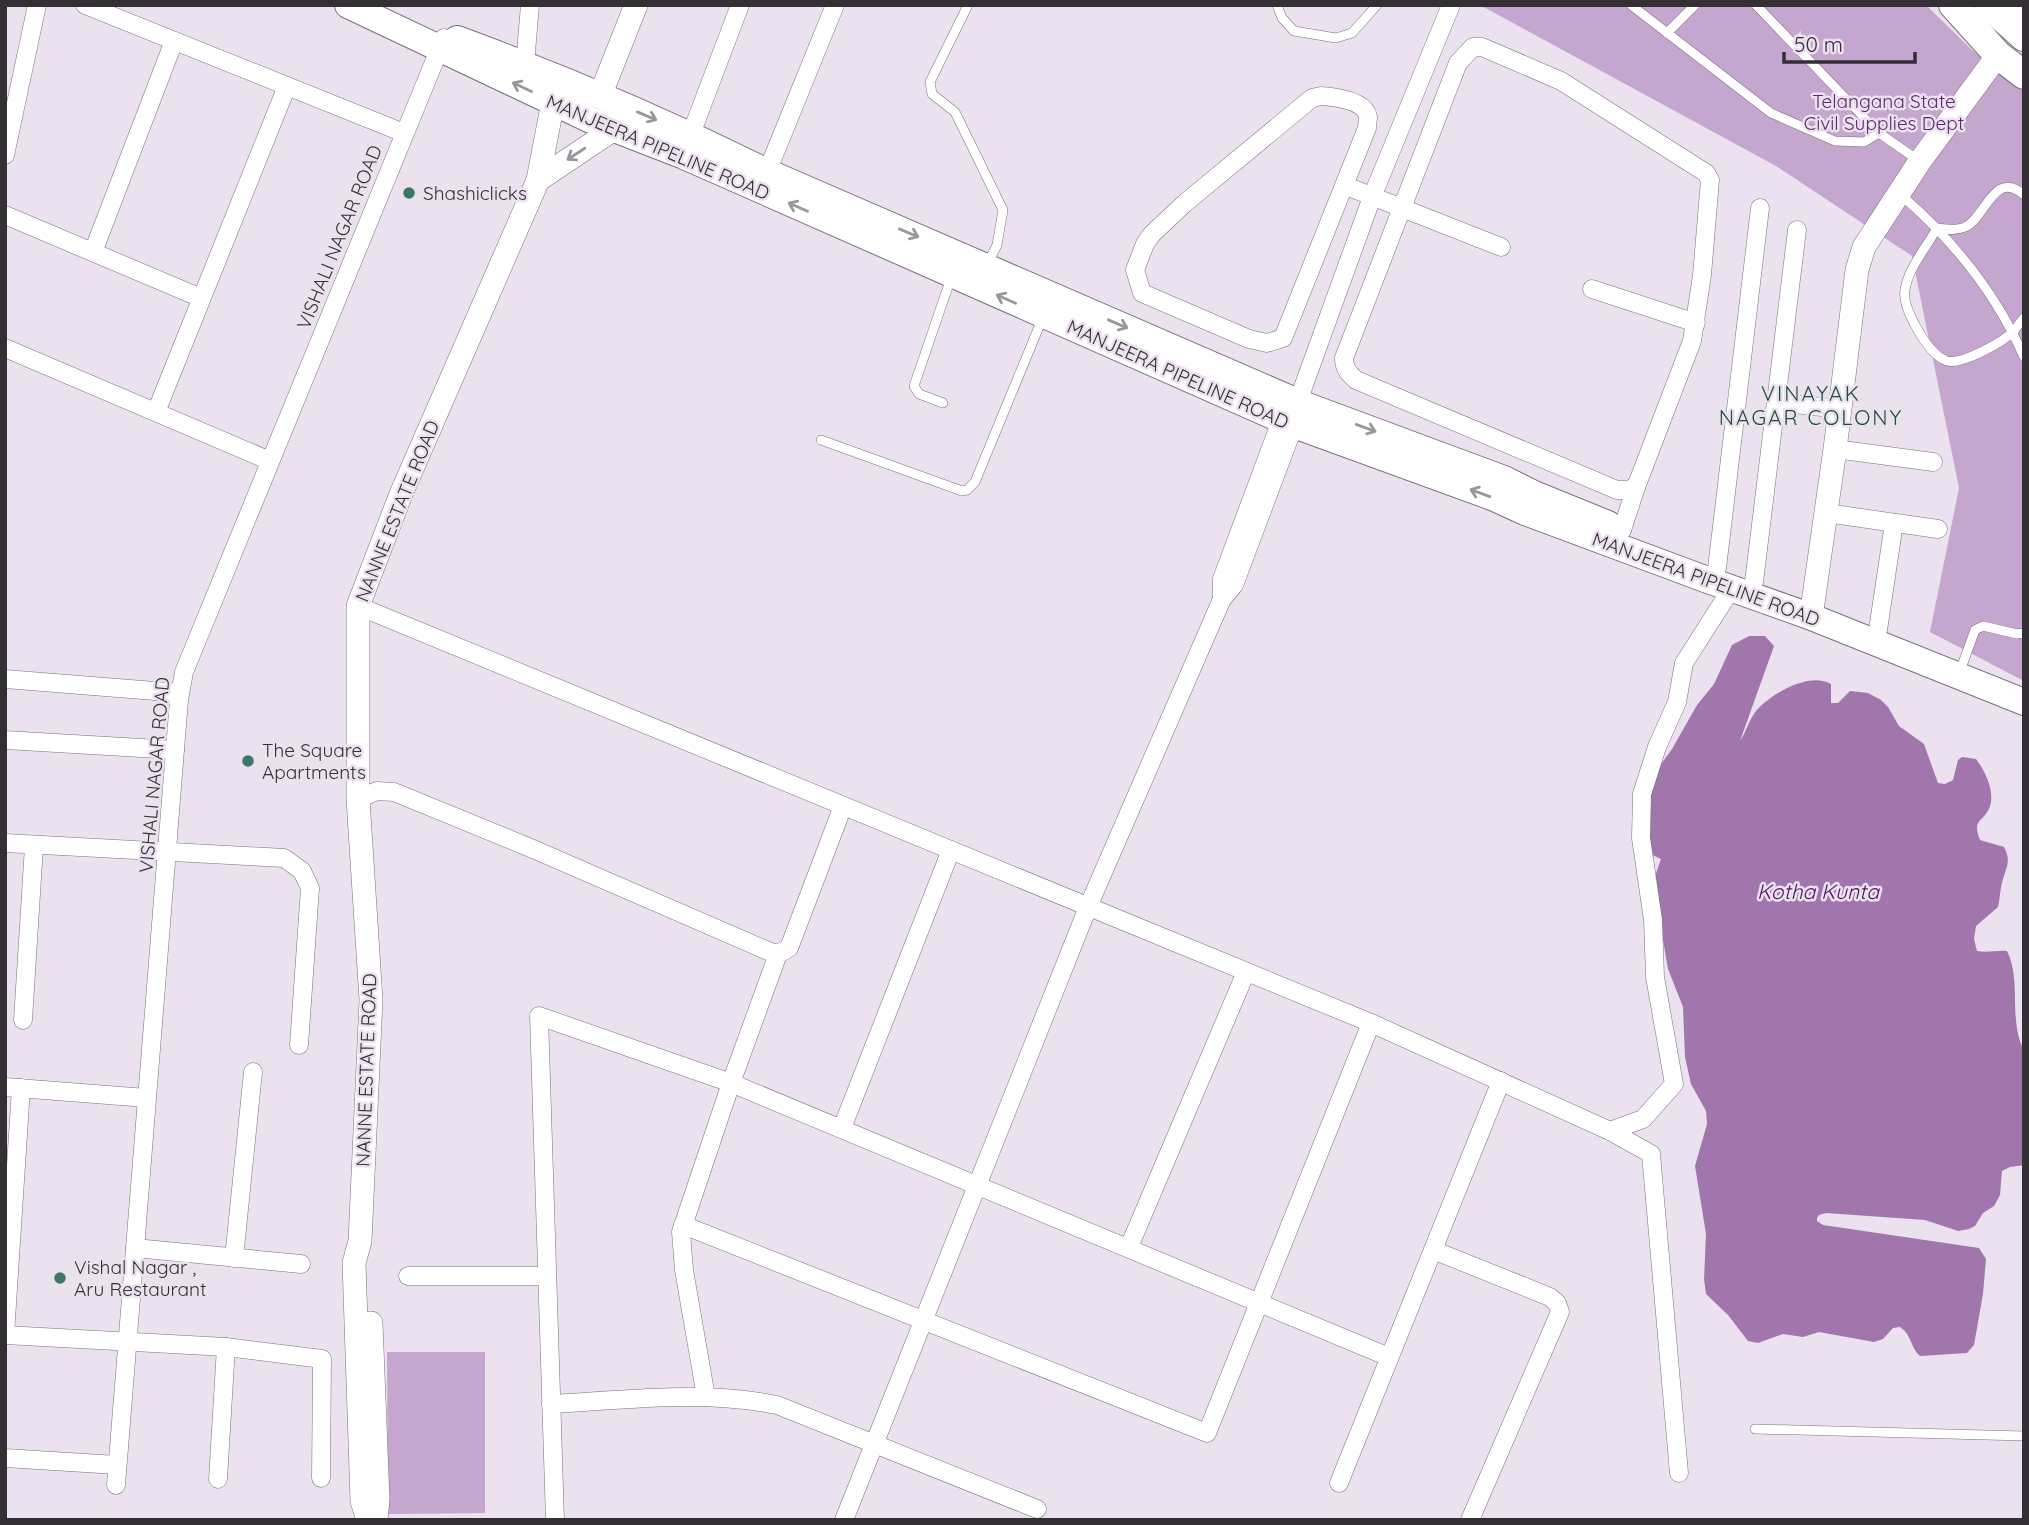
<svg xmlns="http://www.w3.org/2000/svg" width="2029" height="1525" font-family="Quicksand,sans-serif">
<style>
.green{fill:#c5a6cf}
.water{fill:#a176ad}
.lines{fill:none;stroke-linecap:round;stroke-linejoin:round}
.service-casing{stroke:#7a707d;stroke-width:10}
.minor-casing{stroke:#7a707d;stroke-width:19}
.tertiary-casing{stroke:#7a707d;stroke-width:24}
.secondary-casing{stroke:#7a707d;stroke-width:28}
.primary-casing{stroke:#7a707d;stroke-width:30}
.service{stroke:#fff;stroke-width:9}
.minor{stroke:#fff;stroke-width:18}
.tertiary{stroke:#fff;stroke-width:23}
.secondary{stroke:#fff;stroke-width:26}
.primary{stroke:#fff;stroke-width:28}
.oneway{stroke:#99979a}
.poi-dot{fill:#3c7863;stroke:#ece1ef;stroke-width:2.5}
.labels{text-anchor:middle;stroke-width:5;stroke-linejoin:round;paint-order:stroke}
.park-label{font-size:19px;fill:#5c276b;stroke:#ece1ef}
.street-label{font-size:19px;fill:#332f34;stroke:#ece1ef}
.poi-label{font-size:19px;fill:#332f34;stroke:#ece1ef;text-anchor:start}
.neighbourhood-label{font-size:21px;letter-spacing:2px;fill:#1c4d3d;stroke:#ece1ef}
.water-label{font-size:21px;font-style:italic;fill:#4b155a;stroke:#ece1ef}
</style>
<rect width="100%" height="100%" fill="#ece1ef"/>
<g class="green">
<path d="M 1480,5 L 1926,5 L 1971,49 L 2024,91 L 2024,681 L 1930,632 L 1959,488 L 1912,256 L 1776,166 Z"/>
<path d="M 387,1352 L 485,1352 L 485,1513 L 388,1514 Z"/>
</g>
<path class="water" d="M 1749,636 L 1765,636 L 1774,646 L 1740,741 C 1746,732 1749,720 1756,711 C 1771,694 1809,671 1831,684 L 1831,703 L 1838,703 L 1850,691 L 1868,693 L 1881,700 L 1888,707 L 1899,726 L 1924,744 L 1938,783 L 1945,784 L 1953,780 L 1958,760 L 1962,757 L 1976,759 C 1985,771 1995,791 1990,806 C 1985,822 1971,818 1980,840 L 2004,847 C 2011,860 2007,866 2003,879 C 2000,888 2000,899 1998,907 L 1976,926 L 1974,939 L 1977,951 C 1987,953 1996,950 2007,951 C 2022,981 2008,1021 2024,1050 L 2024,1165 L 2010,1167 L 2002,1171 L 2000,1195 L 1994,1206 L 1983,1213 L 1975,1226 L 1969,1229 L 1958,1231 L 1925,1220 L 1826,1213 L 1819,1215 L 1817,1218 L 1817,1221 L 1823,1225 L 1979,1248 L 1986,1259 L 1983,1294 L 1974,1345 L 1967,1353 L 1920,1356 C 1910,1347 1912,1335 1900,1327 L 1893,1328 L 1883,1339 L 1874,1342 L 1819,1332 L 1803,1337 L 1783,1334 L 1758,1343 L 1748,1341 L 1728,1315 L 1706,1294 L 1704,1279 L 1706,1234 L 1695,1166 L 1707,1124 L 1706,1111 L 1691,1084 L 1685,1057 L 1683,1007 L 1668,969 L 1653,882 L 1661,859 L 1650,854 L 1646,802 L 1659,767 L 1672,749 L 1697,705 L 1714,684 L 1732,645 Z"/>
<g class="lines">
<g class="service-casing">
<g id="service">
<path d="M 968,5 L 930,82 L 932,94 L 955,112 L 1003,210 L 997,245 L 987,265"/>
<path d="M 1277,5 L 1282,18 L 1294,31 L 1336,38 L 1352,33 L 1377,5"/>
<path d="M 1631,5 L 1771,113 L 1835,141 L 1864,142 L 1879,133"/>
<path d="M 1756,5 L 1879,133 L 1918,160"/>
<path d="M 1667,33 L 1695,5"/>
<path d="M 1901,195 C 1953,240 1996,293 2024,357"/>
<path d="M 2024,195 C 1994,168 1985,219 1965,227 C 1956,231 1946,229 1937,228 C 1927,247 1908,268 1905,290 C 1903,302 1910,315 1915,325 C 1922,338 1933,356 1947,361 C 1962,365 2003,342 2014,331 C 2017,327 2020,322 2024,318"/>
<path d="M 943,403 L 919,394 L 914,386 L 952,275"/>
<path d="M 821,440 L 962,491 L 967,490 L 975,482 L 1043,317"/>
<path d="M 1963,663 L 1975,630 L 1983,626 L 2017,634 L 2024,633"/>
<path d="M 1755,1429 L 2024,1436"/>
</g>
</g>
<g class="minor-casing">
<g id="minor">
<path d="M 85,5 L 404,133"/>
<path d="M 2013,28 L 2021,5"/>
<path d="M 1473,47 L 1482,47 L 1561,81 L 1706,173 L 1710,180 L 1702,275 L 1692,341 L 1636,487 L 1627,490 L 1617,490 L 1356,380 C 1348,373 1344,368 1344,358 L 1458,63 Z"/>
<path d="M 525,64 L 530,5"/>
<path d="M 1321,96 C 1335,97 1365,100 1368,117 C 1368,120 1367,125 1367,128 L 1283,338 L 1267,343 L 1249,339 L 1142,293 L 1135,270 L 1145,244 L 1152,234 L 1185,203 L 1312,98 Z"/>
<path d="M 691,134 L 740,5"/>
<path d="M 5,155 L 37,5"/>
<path d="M 767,172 L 835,5"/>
<path d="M 1346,186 L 1501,247"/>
<path d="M 5,215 L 201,298"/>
<path d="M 93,252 L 174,41"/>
<path d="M 1592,289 L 1696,323"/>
<path d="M 5,348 L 270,461"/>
<path d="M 1776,402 L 1840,409"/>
<path d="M 156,412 L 287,86"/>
<path d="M 1835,449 L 1933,462"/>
<path d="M 1826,513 L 1938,529"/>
<path d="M 1622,530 L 1636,487"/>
<path d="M 1717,568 L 1760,208"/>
<path d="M 1754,582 L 1797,230"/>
<path d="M 1222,599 L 1222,579 L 1285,410"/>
<path d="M 358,606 L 1371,1023 L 1610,1131 L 1651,1154 L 1679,1473"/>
<path d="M 1878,630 L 1894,523"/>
<path d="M 5,679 L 180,693"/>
<path d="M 5,740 L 175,750"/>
<path d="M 358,799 L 377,791 L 394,792 L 533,849 L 768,951 L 778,954 L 789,948 L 843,806"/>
<path d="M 5,843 L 284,858 L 302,871 L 310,888 L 299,1045"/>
<path d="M 23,1020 L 34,846"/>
<path d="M 5,1087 L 146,1098"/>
<path d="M 842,1128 L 951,850"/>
<path d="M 1610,1131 L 1643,1119 L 1674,1084 L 1655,977 L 1653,920 L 1641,838 L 1642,794 L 1657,747 L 1677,702 L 1684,663 L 1732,588"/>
<path d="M 683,1225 L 1207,1433 L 1371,1023"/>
<path d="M 1129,1247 L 1246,972"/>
<path d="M 135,1248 L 301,1264"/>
<path d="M 1433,1250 L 1550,1297 L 1557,1303 L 1560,1312 L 1470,1520"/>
<path d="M 234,1258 L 253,1072"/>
<path d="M 408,1276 L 547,1276"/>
<path d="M 5,1335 L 226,1347 L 322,1359 L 321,1478"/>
<path d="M 5,1335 L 21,1088"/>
<path d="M 706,1397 L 684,1270 L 681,1232 L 731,1083 L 778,954"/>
<path d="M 551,1404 C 626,1400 703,1390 777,1405 L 1037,1509"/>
<path d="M 5,1458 L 117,1465"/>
<path d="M 218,1479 L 226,1347"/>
<path d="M 1339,1483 L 1501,1081"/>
<path d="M 116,1485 L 179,700 L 184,672 L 444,38"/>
<path d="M 555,1520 L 539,1016 L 731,1083 L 1389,1357"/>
<path d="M 844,1520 L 1088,907 L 1222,599 L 1234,585 L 1302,404 L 1301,393 L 1372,197 L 1451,5"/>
</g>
</g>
<g class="tertiary-casing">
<g id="tertiary">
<path d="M 600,96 L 636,5"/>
<path d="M 538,180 L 614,129"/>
<path d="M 1811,617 L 1835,449 L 1857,270 L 1864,247 L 1920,161 L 1998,55"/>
<path d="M 371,1323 L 378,1499 L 376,1520"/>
<path d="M 368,1520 L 362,1501 L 354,1263 L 360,1241 L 371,1000 L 358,799 L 358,606 L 401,494 L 538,180 L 553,102"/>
</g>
</g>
<g class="secondary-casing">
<g id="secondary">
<path d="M 348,5 L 591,120 L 684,156 L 1289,423 L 1492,497 L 1525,512 L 1705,579 L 1809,616 L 2024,702"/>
<path d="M 457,39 C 563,78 666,122 767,172 L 1302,404 L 1504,479 L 1534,494 L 1608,524"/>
</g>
</g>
<g class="primary-casing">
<g id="primary">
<path d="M 1953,5 L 1998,55 L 2024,75"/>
<path d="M 1988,5 L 2024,37"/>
</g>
</g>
<use href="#service" class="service"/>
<use href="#minor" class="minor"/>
<use href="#tertiary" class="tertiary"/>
<use href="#secondary" class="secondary"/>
<use href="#primary" class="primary"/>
</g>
<defs><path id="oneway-shaft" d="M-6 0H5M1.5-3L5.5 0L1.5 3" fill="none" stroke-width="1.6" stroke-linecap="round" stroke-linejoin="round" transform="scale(1.75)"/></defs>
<g class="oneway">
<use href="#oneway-shaft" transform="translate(522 87) rotate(-155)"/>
<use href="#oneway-shaft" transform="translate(647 116) rotate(23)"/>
<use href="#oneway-shaft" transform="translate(576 154) rotate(147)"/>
<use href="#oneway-shaft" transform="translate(798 207) rotate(-156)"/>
<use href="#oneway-shaft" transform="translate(909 233) rotate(23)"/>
<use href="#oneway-shaft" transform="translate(1006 299) rotate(-156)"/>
<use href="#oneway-shaft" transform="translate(1118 324) rotate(23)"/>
<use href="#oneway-shaft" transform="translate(1366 428) rotate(20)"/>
<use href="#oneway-shaft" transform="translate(1480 493) rotate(-160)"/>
</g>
<g class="poi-dot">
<circle cx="409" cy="193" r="7"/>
<circle cx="248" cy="761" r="7"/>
<circle cx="60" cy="1278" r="7"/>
</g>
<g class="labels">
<g class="park-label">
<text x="1884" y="108">Telangana State<tspan x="1884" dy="22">Civil Supplies Dept</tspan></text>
</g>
<g class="street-label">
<text transform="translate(658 147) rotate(23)" y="7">MANJEERA PIPELINE ROAD</text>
<text transform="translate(339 237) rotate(-68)" y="7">VISHALI NAGAR ROAD</text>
<text transform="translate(1178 374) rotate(24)" y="7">MANJEERA PIPELINE ROAD</text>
<text transform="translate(397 511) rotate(-68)" y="7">NANNE ESTATE ROAD</text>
<text transform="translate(1706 579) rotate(20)" y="7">MANJEERA PIPELINE ROAD</text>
<text transform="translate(154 775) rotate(-85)" y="7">VISHALI NAGAR ROAD</text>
<text transform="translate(366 1070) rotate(-88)" y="7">NANNE ESTATE ROAD</text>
</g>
<g class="poi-label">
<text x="423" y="200">Shashiclicks</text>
<text x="262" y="757">The Square<tspan x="262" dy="22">Apartments</tspan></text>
<text x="74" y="1274">Vishal Nagar ,<tspan x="74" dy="22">Aru Restaurant</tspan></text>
</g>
<g class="neighbourhood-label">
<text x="1811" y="401">VINAYAK<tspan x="1811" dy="24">NAGAR COLONY</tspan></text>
</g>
<g class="water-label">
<text x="1818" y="899">Kotha Kunta</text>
</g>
</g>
<rect width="2029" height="1525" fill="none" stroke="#332f34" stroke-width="14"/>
<path d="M1784 52v10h131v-10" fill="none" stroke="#332f34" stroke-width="3.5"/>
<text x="1794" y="52" font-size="21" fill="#332f34" stroke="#ece1ef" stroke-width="5" paint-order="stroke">50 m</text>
</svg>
